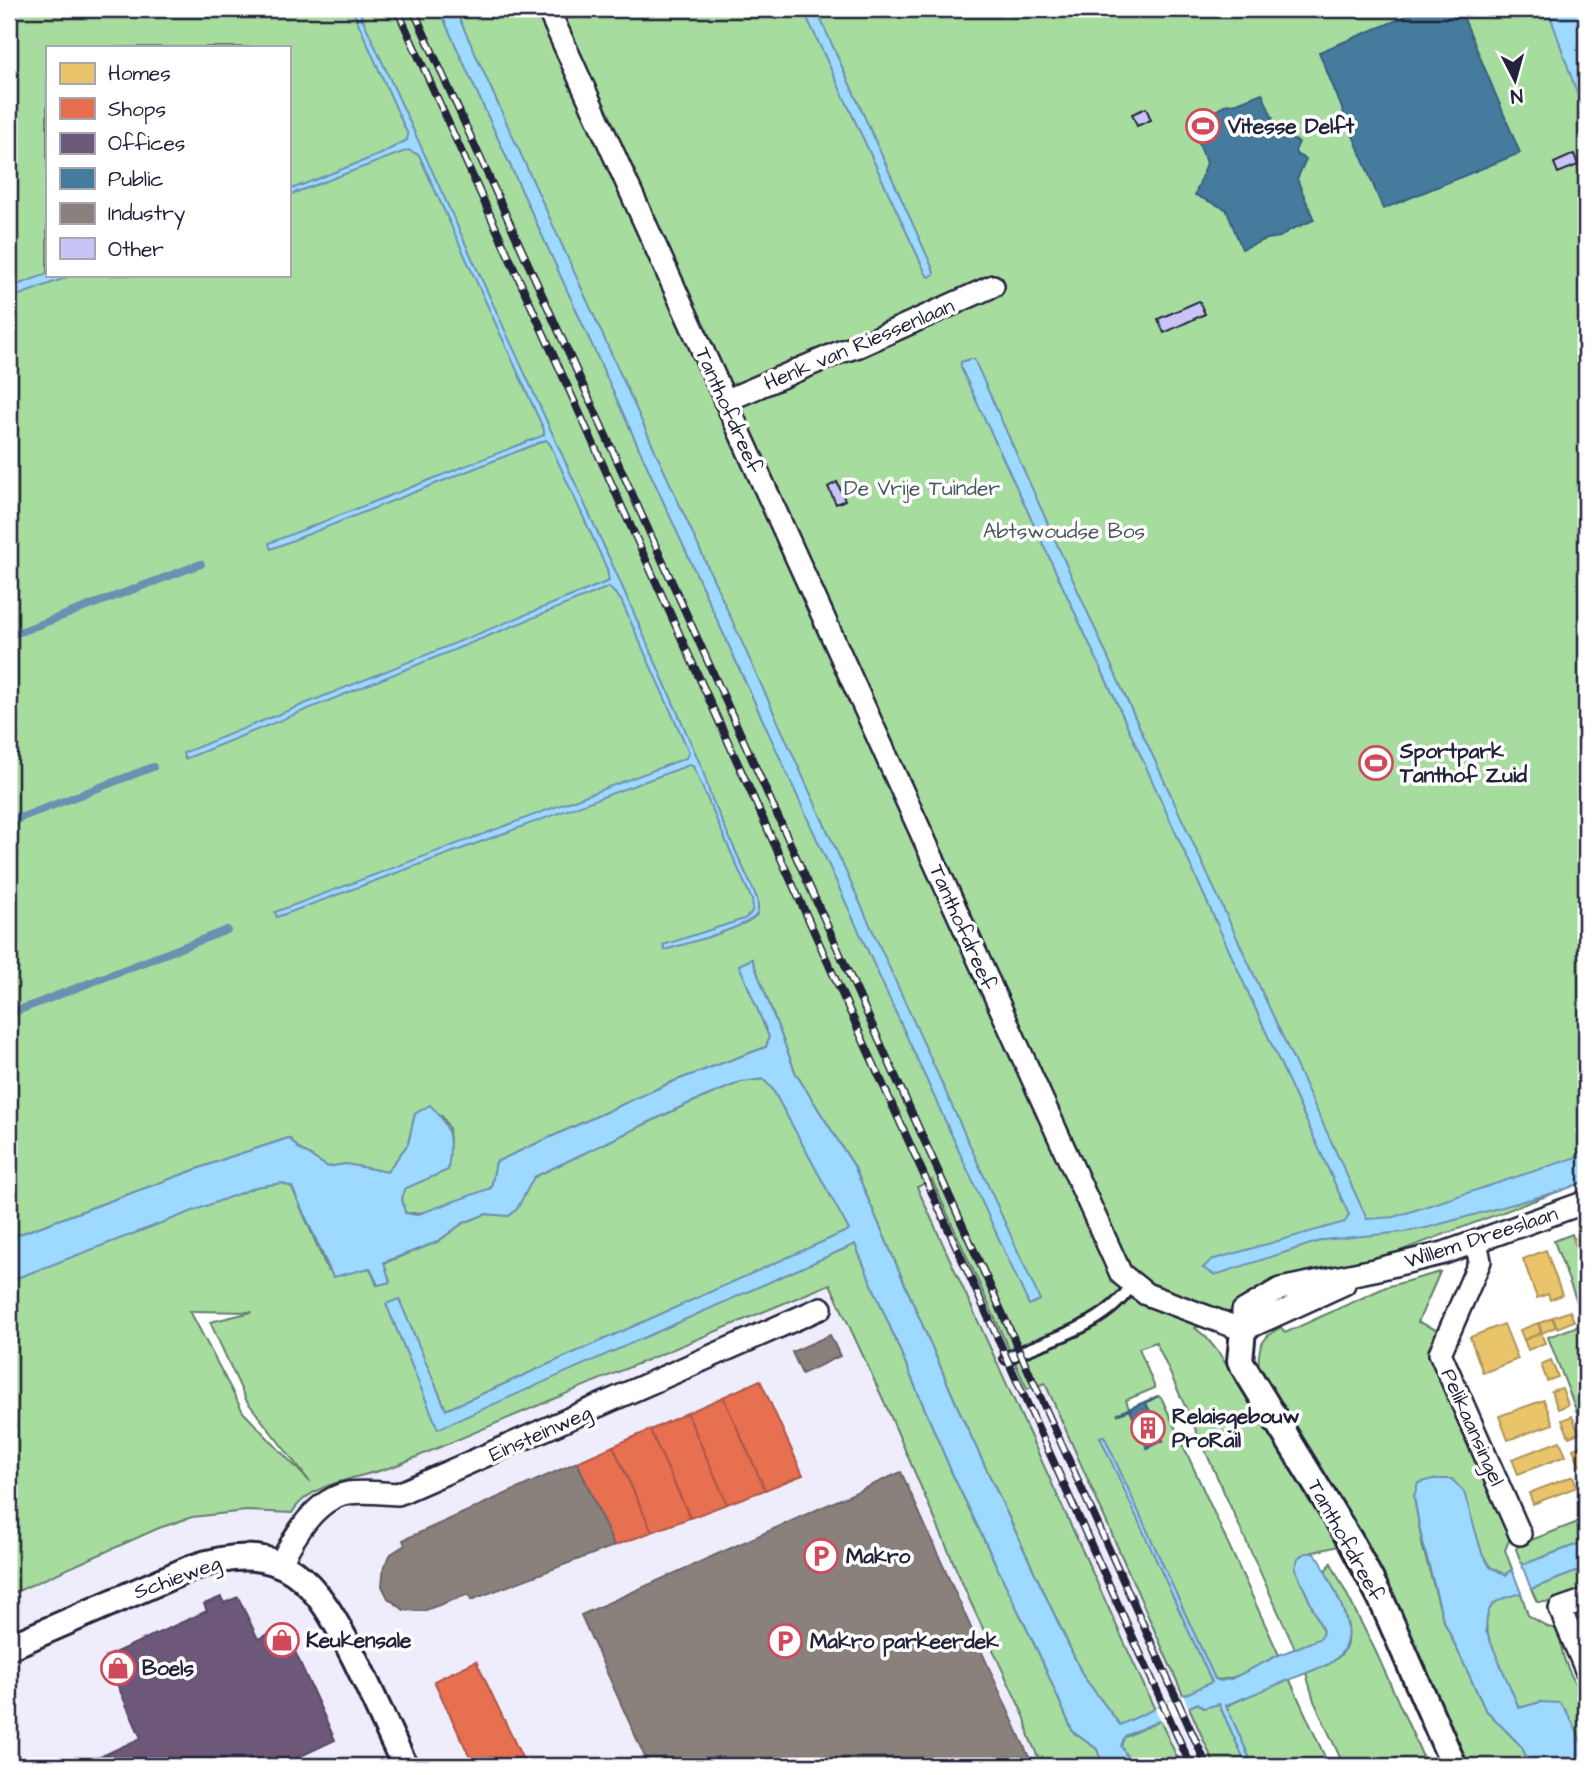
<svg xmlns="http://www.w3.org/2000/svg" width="1595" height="1775" font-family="'Architects Daughter',sans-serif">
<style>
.built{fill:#efedfc}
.green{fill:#a7dc9f;stroke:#647f6d;stroke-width:2;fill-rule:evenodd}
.water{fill:#9edaff;stroke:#6c90b1;stroke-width:2}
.pier{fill:#fff}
.homes{fill:#e9c46a;stroke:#ad935c;stroke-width:2}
.shops{fill:#e76f51;stroke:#ac584a;stroke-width:2}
.offices{fill:#6d597a;stroke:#564867;stroke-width:2}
.public{fill:#457b9d;stroke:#3a6080;stroke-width:2}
.industry{fill:#8a817c;stroke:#6b6468;stroke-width:2}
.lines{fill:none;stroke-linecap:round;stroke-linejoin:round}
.stream{stroke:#6c90b1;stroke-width:8}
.building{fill:#c9c4f6;stroke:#22223b;stroke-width:2}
.service-casing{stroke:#22223b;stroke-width:16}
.minor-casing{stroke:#22223b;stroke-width:26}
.tertiary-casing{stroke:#22223b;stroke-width:30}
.service{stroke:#fff;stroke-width:10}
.minor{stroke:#fff;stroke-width:21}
.tertiary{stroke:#fff;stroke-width:24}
.rail-casing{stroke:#22223b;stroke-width:8}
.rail{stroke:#fff;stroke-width:5;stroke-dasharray:16;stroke-linecap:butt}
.labels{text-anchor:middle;stroke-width:7;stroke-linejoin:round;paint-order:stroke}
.poi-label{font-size:21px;font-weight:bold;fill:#22223b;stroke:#fff;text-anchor:start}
.street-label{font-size:21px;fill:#22223b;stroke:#fff}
.park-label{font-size:21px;fill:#4a5a59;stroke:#fff}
</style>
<rect width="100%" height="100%" fill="#fff"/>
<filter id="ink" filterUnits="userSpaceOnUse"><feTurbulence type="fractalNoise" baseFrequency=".0143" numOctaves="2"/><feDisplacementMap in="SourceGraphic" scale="14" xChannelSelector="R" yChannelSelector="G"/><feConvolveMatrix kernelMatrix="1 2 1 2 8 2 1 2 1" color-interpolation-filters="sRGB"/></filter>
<g filter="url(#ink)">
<g class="built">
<path d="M 382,9 L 1039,1369 L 1215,1766 L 1181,1766 Z"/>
<path d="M 855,1244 L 1103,1766 L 9,1766 L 9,1595 L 268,1482 Z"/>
</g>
<g class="green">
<path d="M 9,9 L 1586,9 L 1586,1181 L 1195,1328 L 1206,1337 L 1219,1353 L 1338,1546 L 1301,1555 L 1295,1568 L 1323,1631 L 1321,1639 L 1295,1649 L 1156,1342 L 1139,1348 L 1155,1388 L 1126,1400 L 1129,1409 L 1117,1415 L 1130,1410 L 1148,1448 L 1163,1440 L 1146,1403 L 1158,1396 L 1162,1399 L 1279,1655 C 1263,1662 1231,1684 1215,1679 L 1104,1437 L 1101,1437 L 1212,1682 L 1184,1697 L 1045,1383 L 1027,1389 L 932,1180 L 917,1187 L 1155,1710 L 1120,1725 L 1083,1676 L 961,1415 L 854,1166 L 796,1074 L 752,959 L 740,965 L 769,1037 L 766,1047 L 672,1082 L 496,1162 L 491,1188 C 470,1198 426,1216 405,1213 L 402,1199 L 404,1189 L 450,1144 L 449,1128 L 442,1116 L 415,1114 L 408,1144 L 387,1172 L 346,1164 L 328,1167 L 299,1149 L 289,1138 L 230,1157 L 9,1238 ZM 47,47 L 289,47 L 289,275 L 47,275 Z"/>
<path d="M 763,1079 L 772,1088 L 850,1230 L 446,1410 L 399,1300 L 387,1304 L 438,1428 L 855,1244 L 952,1473 L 1039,1654 L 1073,1732 L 1097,1749 L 1103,1766 L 1042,1766 L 1029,1737 L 1025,1718 L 970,1601 L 887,1408 L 830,1284 C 686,1343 543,1403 400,1464 C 367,1478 310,1480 292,1513 L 246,1511 L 192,1517 L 159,1528 L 9,1595 L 9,1281 L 256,1186 L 282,1183 L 292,1187 L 328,1271 L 370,1268 L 377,1285 L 390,1282 L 384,1263 L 437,1242 L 463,1223 L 486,1214 L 509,1216 L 534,1177 L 685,1105 L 741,1082 ZM 190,1311 L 252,1312 L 210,1322 L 246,1400 L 310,1482 L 243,1412 Z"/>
<path d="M 1572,1234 L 1586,1273 L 1586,1317 L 1583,1318 L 1554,1241 Z"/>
<path d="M 1440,1272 L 1418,1322 L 1437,1330 L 1432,1342 L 1433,1353 L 1513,1531 L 1505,1550 L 1512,1569 L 1506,1576 C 1501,1571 1496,1571 1491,1567 C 1480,1559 1476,1536 1472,1524 L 1414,1497 L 1423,1548 L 1443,1619 L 1485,1709 L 1522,1747 L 1530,1766 L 1469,1766 L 1368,1543 L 1259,1367 C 1257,1347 1263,1336 1281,1327 L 1285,1333 L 1386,1287 Z"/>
<path d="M 1586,1323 L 1586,1411 L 1578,1415 L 1548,1337 Z"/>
<path d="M 1586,1519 L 1586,1541 L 1522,1565 L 1516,1549 L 1518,1545 Z"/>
<path d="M 1331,1563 L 1376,1652 L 1427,1766 L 1344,1766 L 1314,1701 L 1306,1673 C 1315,1669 1324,1667 1332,1662 C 1367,1641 1337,1598 1325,1571 Z"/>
<path d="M 1586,1568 L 1586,1589 L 1566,1596 L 1559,1602 L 1537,1602 L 1531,1589 Z"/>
<path d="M 1521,1593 L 1528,1615 L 1548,1627 L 1562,1630 C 1555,1660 1581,1684 1586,1713 C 1589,1726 1586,1743 1586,1757 L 1566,1710 L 1541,1702 L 1519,1708 C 1510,1688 1469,1619 1494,1601 C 1501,1597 1513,1595 1521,1593 Z"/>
<path d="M 1289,1678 L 1329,1766 L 1253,1766 L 1226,1706 Z"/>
<path d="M 1198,1703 L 1203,1708 L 1219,1704 L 1247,1766 L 1215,1766 L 1189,1707 Z"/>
<path d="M 1160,1720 L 1181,1766 L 1132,1766 L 1121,1746 L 1123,1738 Z"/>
</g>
<g class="water">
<path d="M 352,9 L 358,9 L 618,577 L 702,768 L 711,797 L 757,898 C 758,903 759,909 757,914 C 750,927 681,945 665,950 L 663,945 L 744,919 C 752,914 754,910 752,900 L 693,766 L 689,765 L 277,917 L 275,912 L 686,758 L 689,752 L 621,600 L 609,587 L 185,759 L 183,753 L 609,581 L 607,569 L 550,444 L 546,440 L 271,549 L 269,543 L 544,435 L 544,430 L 419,155 L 408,150 L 289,195 L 289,190 L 381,154 L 407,140 L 408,135 Z"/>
<path d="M 439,9 L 455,9 L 1040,1300 L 1029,1305 Z"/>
<path d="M 803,9 L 816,9 L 933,269 L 934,274 L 930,277 L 927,276 Z"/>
<path d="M 1548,9 L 1586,9 L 1586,119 L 1584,114 Z"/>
<path d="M 47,274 L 73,275 L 9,299 L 9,288 Z"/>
<path d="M 970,359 L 974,359 L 1126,698 L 1367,1219 L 1394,1217 L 1586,1154 L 1586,1181 L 1560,1191 L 1426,1228 L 1404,1232 L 1323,1240 L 1215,1275 L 1203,1268 L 1211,1260 L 1345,1222 L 1349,1215 L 1116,701 L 961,368 L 961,362 Z"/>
<path d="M 752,959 L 796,1074 L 854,1166 L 961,1415 L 1083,1676 L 1120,1725 L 1212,1682 L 1100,1437 L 1104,1436 L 1215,1679 L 1220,1681 L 1231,1679 L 1279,1655 L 1321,1638 L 1323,1631 L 1295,1568 L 1298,1558 L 1305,1553 L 1313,1553 L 1320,1559 C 1332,1591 1370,1639 1329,1664 L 1226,1705 L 1253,1766 L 1247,1766 L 1219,1704 L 1203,1708 L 1198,1703 L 1125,1736 L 1121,1746 L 1132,1766 L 1103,1766 L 1097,1749 L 1073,1732 L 1039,1654 L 952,1473 L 855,1244 L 438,1429 L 386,1304 L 399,1299 L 446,1410 L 849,1230 L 772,1088 L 763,1079 L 741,1082 L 685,1105 L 534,1177 L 517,1209 L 509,1216 L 486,1214 L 463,1223 L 437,1242 L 384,1262 L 390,1282 L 378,1285 L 370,1268 L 333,1277 L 292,1187 L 282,1183 L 256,1187 L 9,1281 L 9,1238 L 230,1157 L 289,1138 L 299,1149 L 328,1167 L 346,1164 L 387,1172 L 408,1144 L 415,1114 L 430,1105 C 452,1126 452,1141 448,1170 L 404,1189 L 402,1199 L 405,1213 L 416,1215 L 491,1188 L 496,1162 L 672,1082 L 766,1047 L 769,1037 L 739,965 Z"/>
<path d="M 1433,1479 L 1452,1479 L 1464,1492 L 1482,1553 L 1490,1567 L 1506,1575 L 1512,1569 L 1521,1593 C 1495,1601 1486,1601 1486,1631 L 1519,1708 L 1541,1702 L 1560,1703 C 1572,1718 1586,1747 1586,1766 L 1530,1766 L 1522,1747 L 1485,1709 L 1443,1619 L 1421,1535 L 1414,1497 L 1418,1483 Z"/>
<path d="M 1586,1541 L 1586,1568 L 1531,1589 L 1522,1565 Z"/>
</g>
<path class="pier" d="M 1183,1695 L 1189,1709 L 1161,1722 L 1155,1708 Z"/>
<g class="homes">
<path d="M 1586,1235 L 1586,1273 L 1573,1239 Z"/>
<path d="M 1546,1250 L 1562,1295 L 1550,1300 L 1548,1294 L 1537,1298 L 1523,1259 Z"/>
<path d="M 1570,1311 L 1574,1321 L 1557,1328 L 1553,1317 Z"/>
<path d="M 1552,1318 L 1556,1327 L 1542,1333 L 1539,1323 Z"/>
<path d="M 1538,1323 L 1541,1333 L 1524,1340 L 1520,1330 Z"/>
<path d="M 1504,1324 L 1518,1359 L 1483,1373 L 1470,1337 Z"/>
<path d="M 1541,1333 L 1545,1343 L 1528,1350 L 1524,1340 Z"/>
<path d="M 1551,1360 L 1558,1377 L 1547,1381 L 1541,1364 Z"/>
<path d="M 1562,1388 L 1568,1405 L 1558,1409 L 1551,1391 Z"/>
<path d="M 1544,1400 L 1553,1424 L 1508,1440 L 1499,1416 Z"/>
<path d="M 1572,1416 L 1579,1433 L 1569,1437 L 1562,1420 Z"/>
<path d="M 1560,1441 L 1566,1456 L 1518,1474 L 1512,1459 Z"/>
<path d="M 1583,1445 L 1586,1464 L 1580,1466 L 1573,1449 Z"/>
<path d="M 1573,1476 L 1577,1487 L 1533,1504 L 1529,1493 Z"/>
</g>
<g class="shops">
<path d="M 760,1380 L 803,1475 L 765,1490 L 723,1397 Z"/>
<path d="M 723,1397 L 765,1490 L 727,1504 L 687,1413 Z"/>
<path d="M 687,1413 L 727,1504 L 690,1518 L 650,1430 Z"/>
<path d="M 650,1430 L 690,1518 L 652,1532 L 613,1446 Z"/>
<path d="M 613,1446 L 652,1532 L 614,1546 L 577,1462 Z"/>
<path d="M 476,1661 L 526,1766 L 474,1766 L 434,1681 Z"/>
</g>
<path class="offices" d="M 221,1597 L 224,1603 L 238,1597 L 258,1639 L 284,1627 L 335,1740 L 286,1763 L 288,1766 L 80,1766 L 141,1738 L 105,1657 L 207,1611 L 204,1604 Z"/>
<g class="public">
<path d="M 1424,9 L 1460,9 L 1520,153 L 1383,209 L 1319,52 Z"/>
<path d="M 1262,93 L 1279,134 L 1299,142 L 1295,151 L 1297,155 L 1306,159 L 1297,179 L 1314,220 L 1290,230 L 1280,237 L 1267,239 L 1242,249 L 1226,209 L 1195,195 L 1207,163 L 1190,123 L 1215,112 L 1224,105 L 1237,103 Z"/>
<path d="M 1158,1396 L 1146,1403 L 1163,1441 L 1147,1448 L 1130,1410 L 1117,1414 Z"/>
</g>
<g class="industry">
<path d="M 830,1335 L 840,1356 L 802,1374 L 792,1352 Z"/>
<path d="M 577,1462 L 614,1546 L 471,1600 L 469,1594 L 423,1611 L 404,1610 L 388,1598 L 382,1586 L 384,1566 L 391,1554 L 405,1545 L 403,1540 Z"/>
<path d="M 901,1472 L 1033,1766 L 649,1766 L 581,1615 Z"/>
</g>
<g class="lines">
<g class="stream">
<path d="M 9,636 L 201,564"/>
<path d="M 9,822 L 153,767"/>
<path d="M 9,1014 L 227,930"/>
</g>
</g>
<g class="building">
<path d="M 1146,108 L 1151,120 L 1137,126 L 1132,114 Z"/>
<path d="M 1574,154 L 1578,165 L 1558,173 L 1554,163 Z"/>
<path d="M 1199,301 L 1205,314 L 1164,333 L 1158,319 Z"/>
<path d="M 837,482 L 845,500 L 836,504 L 828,487 Z"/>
</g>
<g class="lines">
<g class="service-casing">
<path id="service" d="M 1007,1358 C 1049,1339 1107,1326 1132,1284"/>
</g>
<g class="minor-casing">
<g id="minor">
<path d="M 548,9 L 1121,1274 L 1146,1294 L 1243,1330"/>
<path d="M 725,401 L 840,352 L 859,346 L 993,286"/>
<path d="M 1476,1242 L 1480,1261 L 1440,1353 L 1520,1534"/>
<path d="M 1243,1330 L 1243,1311 L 1280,1289 L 1374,1270 L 1444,1253 L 1586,1202"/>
<path d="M 1243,1330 L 1344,1284"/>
<path d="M 280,1564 C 294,1537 315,1499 348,1493 C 363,1491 382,1493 398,1494 L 821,1308"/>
<path d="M 1586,1600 L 1560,1609 L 1586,1670"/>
</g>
</g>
<g class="tertiary-casing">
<g id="tertiary">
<path d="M 1243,1330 L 1240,1361 L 1351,1542 L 1381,1599 L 1454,1766"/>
<path d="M 9,1647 L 191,1568 C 286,1536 316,1581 355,1659 C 372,1694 388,1730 405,1766"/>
</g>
</g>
<use href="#service" class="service"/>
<use href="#minor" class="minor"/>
<use href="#tertiary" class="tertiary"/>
<g class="rail-casing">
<g id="rail">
<path d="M 397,9 L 1191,1766"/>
<path d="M 413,9 L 1207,1766"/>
</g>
</g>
<use href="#rail" class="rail"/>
</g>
</g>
<defs>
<g id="stadium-ring" transform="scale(1.75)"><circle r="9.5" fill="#fff" stroke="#d1495b" stroke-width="1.5"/><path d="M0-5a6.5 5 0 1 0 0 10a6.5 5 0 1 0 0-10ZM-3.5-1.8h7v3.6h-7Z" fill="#d1495b"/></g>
<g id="building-ring" transform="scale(1.75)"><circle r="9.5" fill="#fff" stroke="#d1495b" stroke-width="1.5"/><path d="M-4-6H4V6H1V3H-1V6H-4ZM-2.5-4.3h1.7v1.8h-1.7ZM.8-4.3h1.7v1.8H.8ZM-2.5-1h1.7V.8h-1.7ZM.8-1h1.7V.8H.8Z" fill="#d1495b"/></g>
<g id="parking-ring" transform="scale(1.75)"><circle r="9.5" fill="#fff" stroke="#d1495b" stroke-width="1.5"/><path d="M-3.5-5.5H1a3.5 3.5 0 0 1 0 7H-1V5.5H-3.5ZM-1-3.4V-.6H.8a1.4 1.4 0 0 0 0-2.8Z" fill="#d1495b"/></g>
<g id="shop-ring" transform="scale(1.75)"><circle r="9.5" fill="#fff" stroke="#d1495b" stroke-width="1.5"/><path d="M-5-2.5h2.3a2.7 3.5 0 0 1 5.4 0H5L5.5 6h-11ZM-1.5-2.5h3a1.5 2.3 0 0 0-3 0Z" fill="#d1495b"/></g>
</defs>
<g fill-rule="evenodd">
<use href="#stadium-ring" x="1203" y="126"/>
<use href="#stadium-ring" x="1376" y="763"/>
<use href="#building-ring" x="1148" y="1428"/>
<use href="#parking-ring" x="821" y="1556"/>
<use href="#shop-ring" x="282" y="1640"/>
<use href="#parking-ring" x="785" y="1641"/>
<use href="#shop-ring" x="118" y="1668"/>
</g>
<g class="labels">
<g class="poi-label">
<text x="1228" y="133">Vitesse Delft</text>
<text x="1400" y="758">Sportpark<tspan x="1400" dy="24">Tanthof Zuid</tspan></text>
<text x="1172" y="1423">Relaisgebouw<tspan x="1172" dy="24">ProRail</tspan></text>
<text x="846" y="1563">Makro</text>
<text x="306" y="1647">Keukensale</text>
<text x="810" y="1648">Makro parkeerdek</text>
<text x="142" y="1675">Boels</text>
</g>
<g class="street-label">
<text transform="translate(859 344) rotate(-23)" y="7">Henk van Riessenlaan</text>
<text transform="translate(729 410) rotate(66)" y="7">Tanthofdreef</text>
<text transform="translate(963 927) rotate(66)" y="7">Tanthofdreef</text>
<text transform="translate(1481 1237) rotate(-18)" y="7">Willem Dreeslaan</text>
<text transform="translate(1473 1427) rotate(66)" y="7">Pelikaansingel</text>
<text transform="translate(540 1433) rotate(-24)" y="7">Einsteinweg</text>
<text transform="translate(1346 1540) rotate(61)" y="7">Tanthofdreef</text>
<text transform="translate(177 1577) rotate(-20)" y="7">Schieweg</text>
</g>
<g class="park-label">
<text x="922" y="495">De Vrije Tuinder</text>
<text x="1064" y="538">Abtswoudse Bos</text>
</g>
</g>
<rect width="1595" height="1775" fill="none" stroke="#fff" stroke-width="35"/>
<rect x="18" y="18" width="1560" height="1740" fill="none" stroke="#22223b" stroke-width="2.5" filter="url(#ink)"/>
<rect x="46" y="46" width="245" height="231" fill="#ffffff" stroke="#a7a7b1" stroke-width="2"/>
<rect x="60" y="63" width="35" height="21" fill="#e9c46a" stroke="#a7a7b1" stroke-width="2"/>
<text x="108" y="80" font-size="21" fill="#22223b">Homes</text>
<rect x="60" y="98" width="35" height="21" fill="#e76f51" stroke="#a7a7b1" stroke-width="2"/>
<text x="108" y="116" font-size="21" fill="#22223b">Shops</text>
<rect x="60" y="133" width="35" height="21" fill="#6d597a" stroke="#a7a7b1" stroke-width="2"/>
<text x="108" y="150" font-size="21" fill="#22223b">Offices</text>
<rect x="60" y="168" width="35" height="21" fill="#457b9d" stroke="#a7a7b1" stroke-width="2"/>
<text x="108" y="186" font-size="21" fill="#22223b">Public</text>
<rect x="60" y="203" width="35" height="21" fill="#8a817c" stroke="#a7a7b1" stroke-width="2"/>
<text x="108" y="220" font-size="21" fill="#22223b">Industry</text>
<rect x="60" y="238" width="35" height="21" fill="#c9c4f6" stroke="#a7a7b1" stroke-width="2"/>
<text x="108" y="256" font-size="21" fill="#22223b">Other</text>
<g transform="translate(1515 80) rotate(174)" stroke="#ffffff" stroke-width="5" paint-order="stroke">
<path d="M0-5L12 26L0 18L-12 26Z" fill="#22223b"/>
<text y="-10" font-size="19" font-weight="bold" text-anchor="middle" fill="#22223b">N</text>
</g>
</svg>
